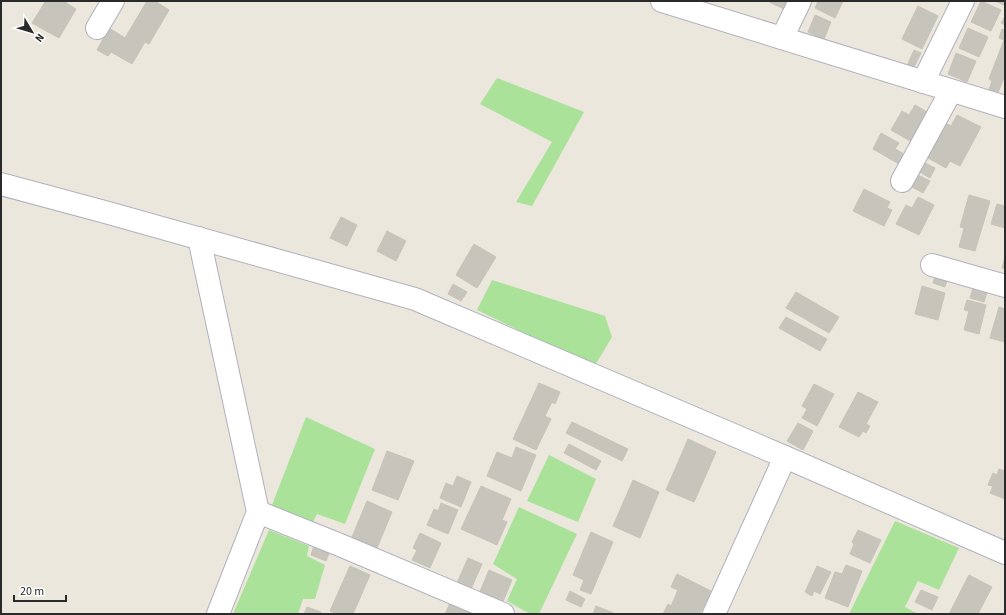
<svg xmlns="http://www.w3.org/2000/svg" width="1006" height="615" font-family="'Source Sans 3',sans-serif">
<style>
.green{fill:#aae29a}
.building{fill:#c7c5bb;stroke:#c7c3b6}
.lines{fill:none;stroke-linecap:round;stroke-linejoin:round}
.minor-casing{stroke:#b0b1be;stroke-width:24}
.minor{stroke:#fff;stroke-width:22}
</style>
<rect width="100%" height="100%" fill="#ece7dd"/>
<g class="green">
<path d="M 497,78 L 584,112 L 532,206 L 516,202 L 552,142 L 480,104 Z"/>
<path d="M 492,280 L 605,316 L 612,337 L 594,367 L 477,310 Z"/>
<path d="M 306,417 L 375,449 L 345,524 L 317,514 L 312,524 L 272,505 Z"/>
<path d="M 549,455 L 596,479 L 578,522 L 527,501 Z"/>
<path d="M 519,507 L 577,534 L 539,614 L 530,614 L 507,601 L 517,579 L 493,564 Z"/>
<path d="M 895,521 L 959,548 L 939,590 L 918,581 L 905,607 L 918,614 L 849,614 Z"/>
<path d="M 269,530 L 309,546 L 307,556 L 325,565 L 315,599 L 303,599 L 298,614 L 233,614 Z"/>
</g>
<g class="building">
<path d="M 44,1 L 63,1 L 76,9 L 59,38 L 32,23 L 45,2 Z"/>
<path d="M 147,1 L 155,1 L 169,10 L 149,44 L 145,42 L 132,64 L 111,52 L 108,56 L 97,50 L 109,28 L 125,38 Z"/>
<path d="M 770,1 L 788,1 L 784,9 L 769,2 Z"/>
<path d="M 818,1 L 843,1 L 835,18 L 815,8 Z"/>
<path d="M 981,1 L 1001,10 L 991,31 L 971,22 Z"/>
<path d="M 995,1 L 1005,1 L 1005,3 L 1004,5 Z"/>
<path d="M 918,6 L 938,16 L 922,49 L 902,39 Z"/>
<path d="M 815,15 L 831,22 L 824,39 L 808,32 Z"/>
<path d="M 1005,16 L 1005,25 L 1001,23 Z"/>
<path d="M 968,28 L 988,37 L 979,57 L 959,48 Z"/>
<path d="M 1002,29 L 1005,30 L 1005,75 L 997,95 L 988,92 L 992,81 L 989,79 L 1004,40 L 999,38 Z"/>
<path d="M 914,50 L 921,53 L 913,69 L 907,66 Z"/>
<path d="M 956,53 L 976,61 L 967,82 L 948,74 Z"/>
<path d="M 915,105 L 929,113 L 912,142 L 891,130 L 902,111 L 909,115 Z"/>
<path d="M 957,115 L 981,127 L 960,166 L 950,161 L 946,168 L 928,158 L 947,124 L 951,126 Z"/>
<path d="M 881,133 L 899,143 L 895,149 L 904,154 L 899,164 L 873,149 Z"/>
<path d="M 923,162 L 935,168 L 930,178 L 918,171 Z"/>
<path d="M 918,175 L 930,181 L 923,193 L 912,187 Z"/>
<path d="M 864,189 L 890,202 L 887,208 L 892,210 L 884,226 L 853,211 Z"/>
<path d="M 969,195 L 990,201 L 975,251 L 959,247 L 964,228 L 960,227 Z"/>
<path d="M 918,197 L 934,205 L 919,235 L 896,224 L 906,205 L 912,208 Z"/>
<path d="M 997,204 L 1005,206 L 1005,228 L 991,224 Z"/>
<path d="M 341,217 L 357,225 L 347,246 L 330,238 Z"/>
<path d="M 387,231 L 406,241 L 396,261 L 377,251 Z"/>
<path d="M 474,244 L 496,257 L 477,288 L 456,275 Z"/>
<path d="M 1005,257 L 1005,269 L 1002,268 Z"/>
<path d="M 936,273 L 948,277 L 945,287 L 933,283 Z"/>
<path d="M 453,284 L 467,292 L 461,301 L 448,294 Z"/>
<path d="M 974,285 L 988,289 L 984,302 L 970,298 Z"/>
<path d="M 922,286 L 945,293 L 938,320 L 915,314 Z"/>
<path d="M 796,292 L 839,317 L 829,333 L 786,308 Z"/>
<path d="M 967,300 L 986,305 L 979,334 L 964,330 L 969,311 L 964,310 Z"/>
<path d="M 999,307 L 1005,309 L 1005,342 L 990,338 Z"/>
<path d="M 786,317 L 827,339 L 820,351 L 779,328 Z"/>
<path d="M 539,383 L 560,392 L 555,404 L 552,402 L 545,416 L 551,419 L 536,450 L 513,439 Z"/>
<path d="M 814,384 L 834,394 L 817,426 L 802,418 L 807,409 L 802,406 Z"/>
<path d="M 858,392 L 878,402 L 866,424 L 870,426 L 866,433 L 863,431 L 859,437 L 839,427 Z"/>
<path d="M 572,422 L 628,449 L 622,461 L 566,433 Z"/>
<path d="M 798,423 L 813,431 L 803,450 L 787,441 Z"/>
<path d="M 688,439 L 716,452 L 694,502 L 666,490 Z"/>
<path d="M 569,444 L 601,461 L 596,470 L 564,453 Z"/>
<path d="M 516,447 L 536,455 L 521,491 L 487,476 L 497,452 L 512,458 Z"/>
<path d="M 387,451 L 414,461 L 398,500 L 372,490 Z"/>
<path d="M 999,469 L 1005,471 L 1005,499 L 990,493 L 993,486 L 988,485 L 993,473 L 997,475 Z"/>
<path d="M 457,476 L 471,482 L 461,507 L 440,498 L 446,483 L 453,486 Z"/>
<path d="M 633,480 L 659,492 L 640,538 L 613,526 Z"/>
<path d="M 481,486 L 511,499 L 502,520 L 507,522 L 497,545 L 461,529 Z"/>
<path d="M 367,501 L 392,512 L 377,548 L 352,537 Z"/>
<path d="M 441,503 L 458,510 L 448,534 L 427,525 L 434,509 L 438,511 Z"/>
<path d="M 858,530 L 881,540 L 870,563 L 850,554 L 854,544 L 852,542 Z"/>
<path d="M 591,532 L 613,542 L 591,594 L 580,590 L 584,580 L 573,575 Z"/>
<path d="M 420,533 L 441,543 L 430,568 L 412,560 L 417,550 L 413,548 Z"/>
<path d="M 314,546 L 330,551 L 326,561 L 311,555 Z"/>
<path d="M 468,558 L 482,564 L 471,589 L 457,583 Z"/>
<path d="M 846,565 L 862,571 L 848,607 L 825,598 L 835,572 L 842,574 Z"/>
<path d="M 350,566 L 370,575 L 353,614 L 337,614 L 330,611 Z"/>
<path d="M 817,566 L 831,572 L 820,594 L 814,591 L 812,596 L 805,592 Z"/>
<path d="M 489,570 L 512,580 L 502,604 L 479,594 Z"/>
<path d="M 677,574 L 711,591 L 700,614 L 663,614 L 668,604 L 671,606 L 678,590 L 671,587 Z"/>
<path d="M 969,575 L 992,587 L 978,614 L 949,614 Z"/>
<path d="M 921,590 L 938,597 L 932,610 L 915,602 Z"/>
<path d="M 570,591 L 585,599 L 581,607 L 566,600 Z"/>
<path d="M 450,603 L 470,612 L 469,614 L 445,614 Z"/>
<path d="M 596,606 L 616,614 L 593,614 Z"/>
<path d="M 307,607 L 321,612 L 321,614 L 304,614 Z"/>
</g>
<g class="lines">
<g class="minor-casing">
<g id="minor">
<path d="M 662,1 L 1005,107"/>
<path d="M 97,28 L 113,1"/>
<path d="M 782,38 L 800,1"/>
<path d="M 923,82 L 963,1"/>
<path d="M 902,181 L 951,91"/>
<path d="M 1,184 L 105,212 L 415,299 L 785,457 L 1005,553"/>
<path d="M 199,238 L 258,512 L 218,614"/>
<path d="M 932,265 L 1005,286"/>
<path d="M 258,512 L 340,545 L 503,614"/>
<path d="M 714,614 L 785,457"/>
</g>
</g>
<use href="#minor" class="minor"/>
</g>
<rect width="1006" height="615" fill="none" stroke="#2a2a2a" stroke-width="4"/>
<g transform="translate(32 32) rotate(128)" stroke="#ffffff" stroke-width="3" paint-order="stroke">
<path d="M0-3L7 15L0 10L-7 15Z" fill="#2a2a2a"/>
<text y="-6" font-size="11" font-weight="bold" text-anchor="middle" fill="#2a2a2a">N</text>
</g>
<path d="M14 595v6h52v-6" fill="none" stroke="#2a2a2a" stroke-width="2"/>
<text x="20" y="595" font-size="12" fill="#2a2a2a" stroke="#ffffff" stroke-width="3" paint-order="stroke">20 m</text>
</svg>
